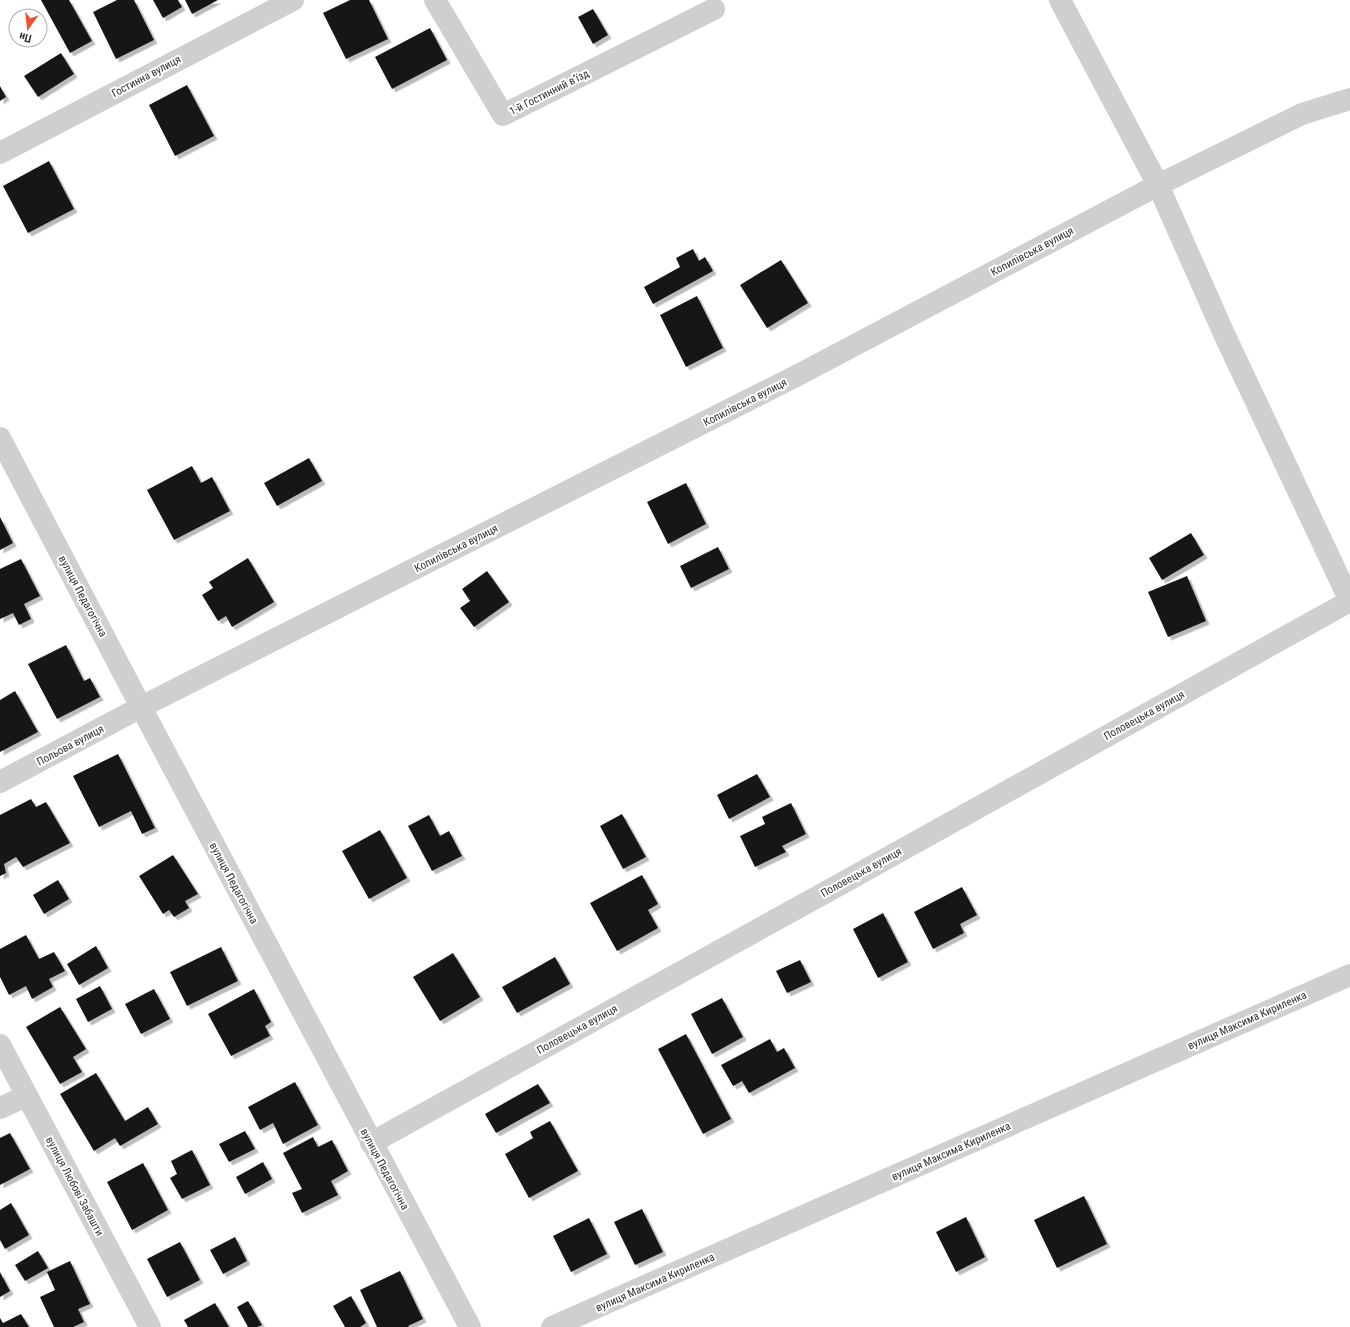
<svg xmlns="http://www.w3.org/2000/svg" width="1350" height="1327" font-family="'Roboto Condensed',sans-serif">
<style>
.building{fill:#191919;filter:url(#shadow)}
.lines{fill:none;stroke-linecap:round;stroke-linejoin:round}
.minor{stroke:#cfcfcf;stroke-width:22}
.labels{text-anchor:middle;stroke-width:4;stroke-linejoin:round;paint-order:stroke}
.street-label{font-size:11px;fill:#323232;stroke:#fff}
</style>
<defs>
<filter id="shadow"><feDropShadow dx="3.5" dy="3.5" stdDeviation="0" flood-color="#0004"/></filter>
</defs>
<rect width="100%" height="100%" fill="#fff"/>
<g class="building">
<path d="M 41,0 L 69,0 L 92,41 L 70,53 Z"/>
<path d="M 117,0 L 134,0 L 154,40 L 116,59 L 93,12 Z"/>
<path d="M 153,0 L 178,0 L 182,7 L 163,18 Z"/>
<path d="M 185,0 L 218,0 L 192,14 Z"/>
<path d="M 350,0 L 369,0 L 388,39 L 346,59 L 323,13 Z"/>
<path d="M 593,9 L 608,35 L 593,44 L 578,17 Z"/>
<path d="M 430,28 L 447,60 L 392,89 L 375,57 Z"/>
<path d="M 61,53 L 74,74 L 38,97 L 24,76 Z"/>
<path d="M 187,85 L 214,136 L 175,156 L 149,105 Z"/>
<path d="M 0,86 L 6,97 L 0,101 Z"/>
<path d="M 49,161 L 74,209 L 28,233 L 3,186 Z"/>
<path d="M 693,249 L 699,261 L 705,257 L 713,271 L 653,304 L 644,287 L 680,267 L 676,258 Z"/>
<path d="M 781,260 L 808,303 L 767,328 L 740,285 Z"/>
<path d="M 697,296 L 723,348 L 686,367 L 660,315 Z"/>
<path d="M 309,458 L 322,481 L 277,506 L 264,483 Z"/>
<path d="M 192,466 L 201,483 L 212,477 L 230,511 L 174,540 L 147,490 Z"/>
<path d="M 686,483 L 706,524 L 668,544 L 647,502 Z"/>
<path d="M 0,517 L 13,543 L 0,550 Z"/>
<path d="M 1191,533 L 1204,555 L 1162,580 L 1149,558 Z"/>
<path d="M 718,547 L 729,569 L 691,588 L 680,566 Z"/>
<path d="M 248,558 L 274,602 L 232,627 L 226,616 L 218,621 L 202,595 L 213,588 L 209,582 Z"/>
<path d="M 21,559 L 40,596 L 24,604 L 31,619 L 19,625 L 13,613 L 0,619 L 0,569 Z"/>
<path d="M 487,571 L 509,602 L 474,627 L 460,608 L 470,601 L 462,589 Z"/>
<path d="M 1187,576 L 1206,621 L 1168,637 L 1148,592 Z"/>
<path d="M 66,645 L 84,681 L 90,678 L 100,697 L 57,719 L 28,664 Z"/>
<path d="M 15,691 L 38,732 L 0,752 L 0,700 Z"/>
<path d="M 118,754 L 155,828 L 142,834 L 131,811 L 99,827 L 73,776 Z"/>
<path d="M 757,774 L 770,797 L 729,819 L 717,795 Z"/>
<path d="M 31,799 L 36,807 L 46,802 L 70,843 L 23,867 L 16,857 L 4,864 L 6,873 L 0,876 L 0,815 Z"/>
<path d="M 791,803 L 806,834 L 782,846 L 786,852 L 755,867 L 740,836 L 765,824 L 762,817 Z"/>
<path d="M 622,814 L 646,857 L 623,869 L 600,826 Z"/>
<path d="M 429,815 L 440,836 L 449,831 L 462,856 L 432,871 L 408,826 Z"/>
<path d="M 380,830 L 407,878 L 369,899 L 342,851 Z"/>
<path d="M 173,855 L 198,894 L 185,901 L 189,908 L 174,917 L 169,910 L 163,914 L 139,876 Z"/>
<path d="M 642,875 L 658,904 L 648,910 L 658,928 L 617,951 L 590,903 Z"/>
<path d="M 58,880 L 69,899 L 44,914 L 33,895 Z"/>
<path d="M 962,887 L 977,915 L 960,924 L 964,933 L 933,949 L 914,912 Z"/>
<path d="M 883,913 L 908,962 L 878,978 L 853,929 Z"/>
<path d="M 26,935 L 39,959 L 54,952 L 65,971 L 49,979 L 53,987 L 32,999 L 26,986 L 9,995 L 0,977 L 0,949 Z"/>
<path d="M 96,946 L 108,968 L 79,985 L 67,964 Z"/>
<path d="M 221,947 L 238,981 L 187,1006 L 170,972 Z"/>
<path d="M 453,953 L 480,997 L 440,1021 L 413,977 Z"/>
<path d="M 555,957 L 570,984 L 517,1013 L 502,987 Z"/>
<path d="M 800,960 L 811,982 L 787,993 L 776,971 Z"/>
<path d="M 100,986 L 112,1009 L 88,1022 L 76,999 Z"/>
<path d="M 154,989 L 170,1019 L 141,1034 L 125,1004 Z"/>
<path d="M 254,989 L 271,1022 L 265,1026 L 270,1036 L 231,1056 L 208,1014 Z"/>
<path d="M 722,998 L 743,1037 L 712,1054 L 691,1014 Z"/>
<path d="M 60,1007 L 86,1049 L 73,1057 L 82,1072 L 60,1084 L 26,1027 Z"/>
<path d="M 686,1034 L 731,1119 L 703,1134 L 658,1049 Z"/>
<path d="M 770,1039 L 777,1052 L 784,1048 L 795,1068 L 749,1093 L 742,1081 L 733,1086 L 721,1065 Z"/>
<path d="M 96,1073 L 125,1121 L 148,1107 L 158,1124 L 120,1146 L 115,1138 L 94,1151 L 60,1094 Z"/>
<path d="M 295,1082 L 318,1125 L 283,1144 L 273,1123 L 260,1130 L 248,1107 Z"/>
<path d="M 538,1084 L 550,1103 L 496,1133 L 485,1114 Z"/>
<path d="M 550,1121 L 578,1171 L 529,1198 L 505,1154 L 533,1138 L 530,1132 Z"/>
<path d="M 245,1131 L 255,1149 L 229,1162 L 219,1144 Z"/>
<path d="M 10,1133 L 30,1169 L 0,1185 L 0,1138 Z"/>
<path d="M 313,1137 L 318,1147 L 332,1140 L 348,1171 L 331,1181 L 338,1195 L 302,1213 L 292,1193 L 302,1189 L 283,1153 Z"/>
<path d="M 192,1150 L 210,1185 L 182,1199 L 170,1178 L 177,1174 L 171,1161 Z"/>
<path d="M 263,1162 L 272,1179 L 245,1194 L 236,1177 Z"/>
<path d="M 143,1163 L 168,1210 L 132,1230 L 107,1182 Z"/>
<path d="M 1084,1196 L 1107,1244 L 1057,1268 L 1034,1220 Z"/>
<path d="M 11,1203 L 29,1235 L 5,1249 L 0,1240 L 0,1210 Z"/>
<path d="M 642,1209 L 663,1252 L 635,1265 L 614,1222 Z"/>
<path d="M 966,1217 L 985,1257 L 956,1272 L 936,1232 Z"/>
<path d="M 589,1218 L 607,1254 L 571,1272 L 553,1236 Z"/>
<path d="M 235,1237 L 247,1261 L 223,1274 L 210,1250 Z"/>
<path d="M 180,1242 L 200,1280 L 167,1297 L 147,1259 Z"/>
<path d="M 38,1251 L 48,1268 L 25,1281 L 15,1265 Z"/>
<path d="M 70,1261 L 90,1304 L 78,1309 L 84,1322 L 73,1327 L 54,1327 L 40,1297 L 55,1290 L 47,1272 Z"/>
<path d="M 400,1271 L 423,1319 L 408,1326 L 409,1327 L 377,1327 L 360,1290 Z"/>
<path d="M 0,1272 L 10,1291 L 0,1297 Z"/>
<path d="M 351,1296 L 366,1323 L 360,1327 L 345,1327 L 333,1306 Z"/>
<path d="M 248,1301 L 262,1325 L 257,1327 L 248,1327 L 237,1307 Z"/>
<path d="M 215,1303 L 229,1327 L 188,1327 L 184,1320 Z"/>
<path d="M 21,1314 L 29,1327 L 0,1327 L 0,1318 L 3,1323 Z"/>
</g>
<g class="lines">
<g class="minor">
<path d="M 435,0 L 503,115 L 714,9"/>
<path d="M 1060,0 L 1158,185 L 1225,336 L 1350,601"/>
<path d="M 0,153 L 293,0"/>
<path d="M 0,438 L 141,707 L 470,1327"/>
<path d="M 0,782 L 141,707 L 800,374 L 1158,185 L 1302,114 L 1350,99"/>
<path d="M 0,1045 L 150,1327"/>
<path d="M 0,1108 L 26,1096"/>
<path d="M 371,1143 L 819,896 L 1350,601"/>
<path d="M 552,1327 L 1350,975"/>
</g>
</g>
<g class="labels">
<g class="street-label">
<text transform="translate(146 76) rotate(-28)" y="4">Гостинна вулиця</text>
<text transform="translate(549 92) rotate(-27)" y="4">1-й Гостинний вʼїзд</text>
<text transform="translate(1032 251) rotate(-28)" y="4">Копилівська вулиця</text>
<text transform="translate(745 402) rotate(-27)" y="4">Копилівська вулиця</text>
<text transform="translate(456 548) rotate(-27)" y="4">Копилівська вулиця</text>
<text transform="translate(83 596) rotate(62)" y="4">вулиця Педагогічна</text>
<text transform="translate(1144 715) rotate(-29)" y="4">Половецька вулиця</text>
<text transform="translate(70 745) rotate(-28)" y="4">Польова вулиця</text>
<text transform="translate(861 872) rotate(-29)" y="4">Половецька вулиця</text>
<text transform="translate(234 883) rotate(62)" y="4">вулиця Педагогічна</text>
<text transform="translate(1247 1020) rotate(-24)" y="4">вулиця Максима Кириленка</text>
<text transform="translate(577 1029) rotate(-29)" y="4">Половецька вулиця</text>
<text transform="translate(951 1151) rotate(-24)" y="4">вулиця Максима Кириленка</text>
<text transform="translate(385 1169) rotate(62)" y="4">вулиця Педагогічна</text>
<text transform="translate(75 1186) rotate(62)" y="4">вулиця Любові Забашти</text>
<text transform="translate(655 1282) rotate(-24)" y="4">вулиця Максима Кириленка</text>
</g>
</g>
<g transform="translate(28 28) rotate(195)"><circle r="19" fill="#ffffff" stroke="#adadad"/>
<path d="M0-3L7 15L0 10L-7 15Z" fill="#e85334"/>
<text y="-6" font-size="11" font-weight="bold" text-anchor="middle" fill="#323232">Пн</text>
</g>
</svg>
